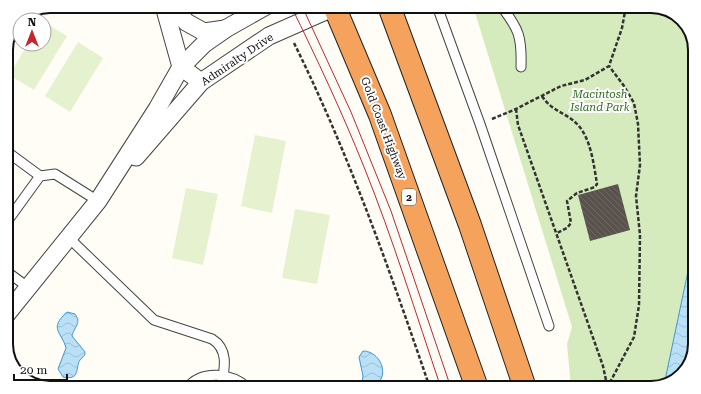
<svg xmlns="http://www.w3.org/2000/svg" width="701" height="394" font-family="'Roboto Serif',serif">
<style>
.green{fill:#d5ebbd}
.pitch{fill:#e6f2cf}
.water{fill:url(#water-waves);stroke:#3f96cf}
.building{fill:url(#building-back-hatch)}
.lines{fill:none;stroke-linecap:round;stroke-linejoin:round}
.lane-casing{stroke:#444;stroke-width:11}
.street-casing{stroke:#444;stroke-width:19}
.highway-casing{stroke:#222;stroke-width:24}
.path{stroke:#333;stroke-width:2.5;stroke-dasharray:4 2;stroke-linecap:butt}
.lane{stroke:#fff;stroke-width:9}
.street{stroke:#fff;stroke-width:17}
.highway{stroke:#f5a25d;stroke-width:22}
.tram{stroke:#c4262e;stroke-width:1}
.labels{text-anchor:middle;stroke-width:4;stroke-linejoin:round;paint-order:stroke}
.shield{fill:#fff;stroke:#585858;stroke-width:1}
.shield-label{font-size:10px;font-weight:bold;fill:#111}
.street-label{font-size:11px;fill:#111;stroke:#fff}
.park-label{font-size:11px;font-style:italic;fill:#2f6b1f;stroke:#fff}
.rim{fill:none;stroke:#111;stroke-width:2}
</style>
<defs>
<pattern id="water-waves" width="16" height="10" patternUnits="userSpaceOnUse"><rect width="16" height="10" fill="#b9e0f7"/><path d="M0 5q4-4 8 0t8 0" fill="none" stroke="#9ebfd3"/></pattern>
<pattern id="building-back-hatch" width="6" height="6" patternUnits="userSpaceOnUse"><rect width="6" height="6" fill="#5a524d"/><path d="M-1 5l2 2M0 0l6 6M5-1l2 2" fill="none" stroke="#6d6662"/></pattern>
</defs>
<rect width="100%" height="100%" fill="#fffdf5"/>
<path class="green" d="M 473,6 L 651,6 C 680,14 686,18 695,47 L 695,238 L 664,385 L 651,388 L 571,388 L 567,344 L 572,327 Z"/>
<g class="pitch">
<path d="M 44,22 L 67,36 L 34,90 L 9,75 L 28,44 L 44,44 Z"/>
<path d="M 78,42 L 103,58 L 70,112 L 45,96 Z"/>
<path d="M 255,135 L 286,141 L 272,213 L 241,206 Z"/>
<path d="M 186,188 L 218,194 L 203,265 L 172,258 Z"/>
<path d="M 295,209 L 330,215 L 317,284 L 282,278 Z"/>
</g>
<g class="water">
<path d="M 695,238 L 695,344 L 689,366 L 673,382 L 664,385 Z"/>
<path d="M 67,312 L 75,314 C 82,323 74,327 72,336 L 85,352 C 85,357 83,356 80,360 C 75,367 81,381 63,377 L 58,369 L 66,348 C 62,332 48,329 67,312 Z"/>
<path d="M 363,351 C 376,351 387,366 381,379 C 380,382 376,385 373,388 L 361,388 L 363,376 L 359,357 Z"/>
</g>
<path class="building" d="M 618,184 L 630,230 L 590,241 L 578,195 Z"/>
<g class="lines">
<g class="lane-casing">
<g id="lane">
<path d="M 437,6 L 480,124 L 549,326"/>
<path d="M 501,6 C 519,29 522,37 521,67"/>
<path d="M 6,151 L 40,176"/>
<path d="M 6,223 L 40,176 L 55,174 L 98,201"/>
<path d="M 69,238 L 154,320 L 212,339 C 230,350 224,371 221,388"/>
<path d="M 6,271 L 29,288"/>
<path d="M 187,388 C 202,369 232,373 248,388"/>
</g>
</g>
<g class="street-casing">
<g id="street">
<path d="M 164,6 L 181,67 L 201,82"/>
<path d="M 174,6 L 186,22 L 204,32 L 225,29"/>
<path d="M 136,157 L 201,82 L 269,36 L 337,6"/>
<path d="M 6,315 L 98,201 L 157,109 L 181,67 L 204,44 L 227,28 L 266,6"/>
</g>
</g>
<g class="highway-casing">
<g id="highway">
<path d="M 334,6 L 380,115 L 477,388"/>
<path d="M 389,6 L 470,225 L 525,388"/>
</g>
</g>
<g class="path">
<path d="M 294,43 C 349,154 390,271 430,388"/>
<path d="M 542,96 C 552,112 566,112 578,125 C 591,139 594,166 597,184 L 595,187 L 577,193 L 567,201 L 571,223 L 567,228 L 557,233"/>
<path d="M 516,109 L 518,125 L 603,366 L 607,385"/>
<path d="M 492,119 L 516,109 L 561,86 L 585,80 L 609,66 L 622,28 L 626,6"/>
<path d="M 607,388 L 634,337 L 639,305 L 640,235 L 636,196 L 640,165 L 638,124 L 634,103 L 624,86 L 609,66"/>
</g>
<use href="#lane" class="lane"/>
<use href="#street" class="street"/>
<use href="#highway" class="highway"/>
<g class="tram">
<path d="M 291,6 C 317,59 342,112 364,167 C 393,239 416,314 441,388"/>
<path d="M 302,6 L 351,112 L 391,211 L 451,388"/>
</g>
</g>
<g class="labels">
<rect class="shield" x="402" y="189" width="14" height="16" rx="3"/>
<g class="shield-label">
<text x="409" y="201">2</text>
</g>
<g class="street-label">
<text transform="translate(237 59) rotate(-34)" y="4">Admiralty Drive</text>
<text transform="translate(384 128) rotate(69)" y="4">Gold Coast Highway</text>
</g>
<g class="park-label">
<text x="600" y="98">Macintosh<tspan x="600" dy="13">Island Park</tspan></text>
</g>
</g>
<path d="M0 0H701V394H0ZM50 13H651A37 37 0 0 1 688 50V344A37 37 0 0 1 651 381H50A37 37 0 0 1 13 344V50A37 37 0 0 1 50 13Z" fill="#fff" fill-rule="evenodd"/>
<path class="rim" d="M50 13H651A37 37 0 0 1 688 50V344A37 37 0 0 1 651 381H50A37 37 0 0 1 13 344V50A37 37 0 0 1 50 13Z"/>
<g transform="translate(32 32)"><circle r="19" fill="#ffffff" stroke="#a0a0a0"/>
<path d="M0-3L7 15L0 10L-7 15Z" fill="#c4262e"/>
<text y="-6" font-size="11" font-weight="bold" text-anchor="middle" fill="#111111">N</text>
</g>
<path d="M14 374v6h53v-6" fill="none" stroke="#111111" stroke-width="2"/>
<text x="20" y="374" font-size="12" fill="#111111" stroke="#ffffff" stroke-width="3" paint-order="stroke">20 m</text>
</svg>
